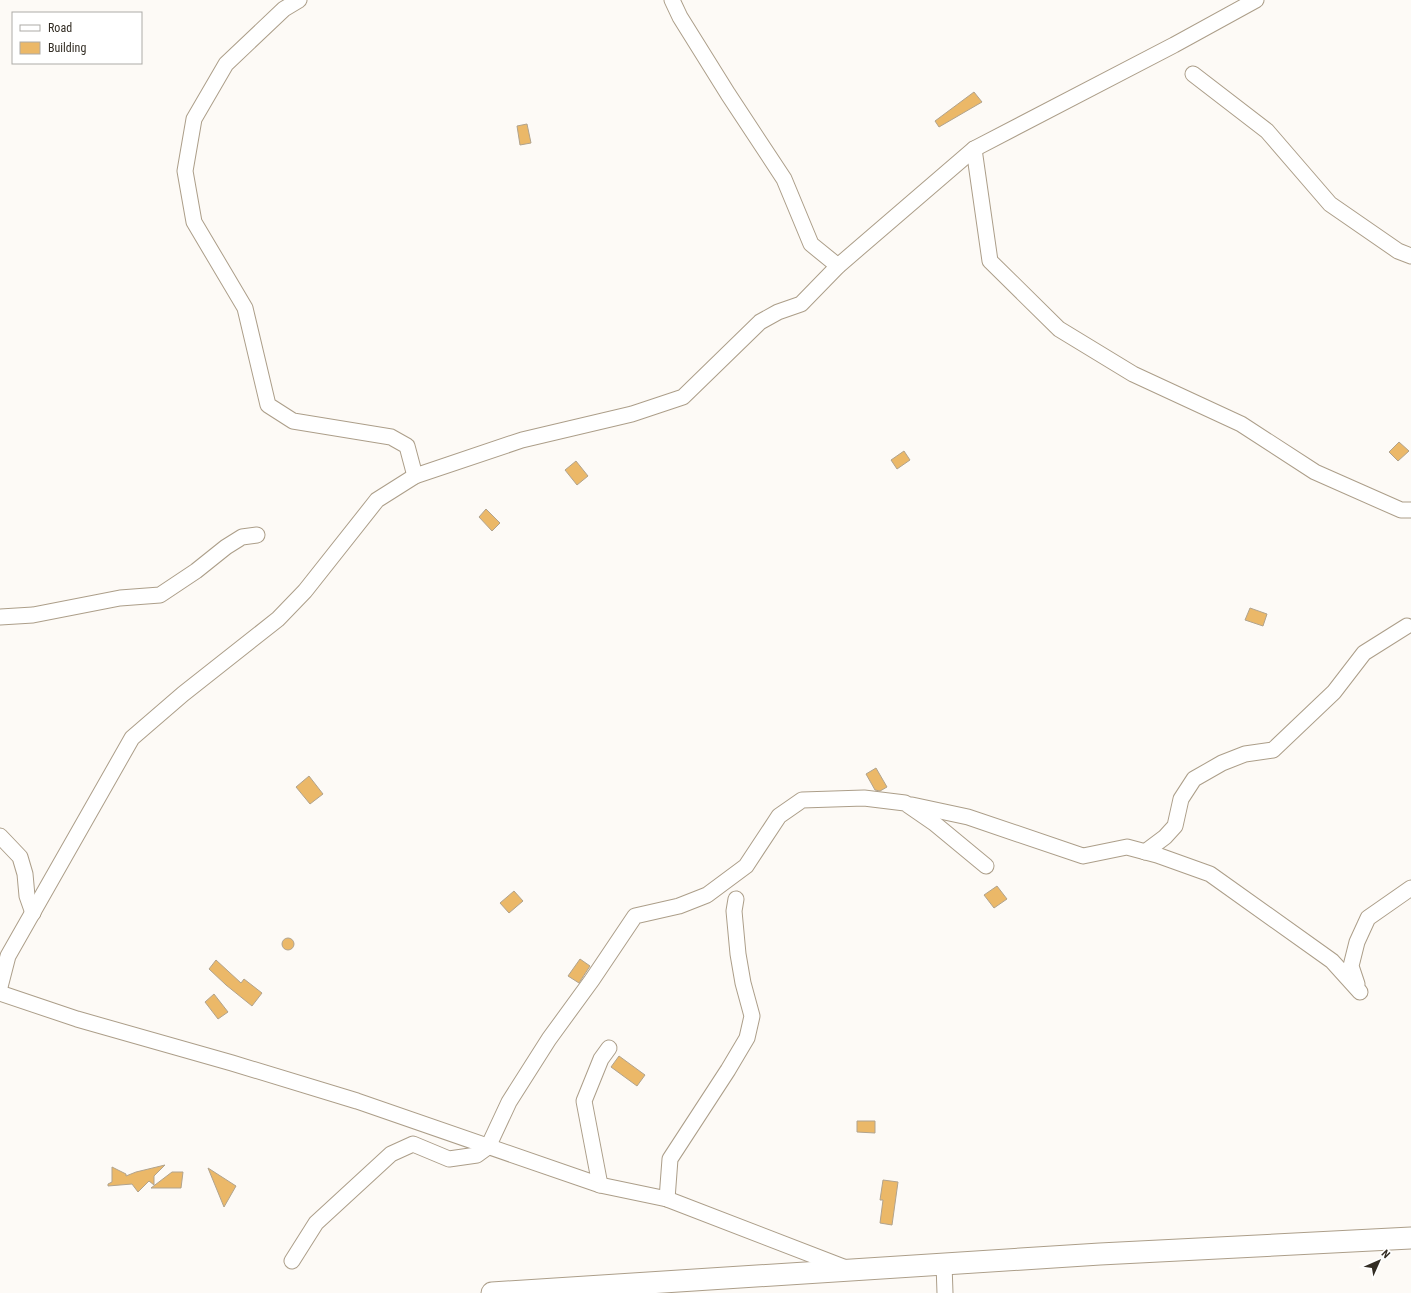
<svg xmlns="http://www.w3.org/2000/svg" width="1411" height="1293" font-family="'Roboto Condensed',sans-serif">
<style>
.building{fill:#ebb868;stroke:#b1a38d}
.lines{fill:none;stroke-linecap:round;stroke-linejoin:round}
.street-casing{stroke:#ac9e89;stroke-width:17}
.secondary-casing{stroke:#ac9e89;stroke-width:23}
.street{stroke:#fff;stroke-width:15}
.secondary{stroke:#fff;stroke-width:21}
</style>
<rect width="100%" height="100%" fill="#fdfaf6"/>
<g class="building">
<path d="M 974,92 L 982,102 L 939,127 L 935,121 Z"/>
<path d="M 527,124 L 531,143 L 520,145 L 517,126 Z"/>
<path d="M 1399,442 L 1409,451 L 1398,461 L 1389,452 Z"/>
<path d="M 904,451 L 910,460 L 897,469 L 891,460 Z"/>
<path d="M 576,461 L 588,476 L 577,485 L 565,470 Z"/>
<path d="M 486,509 L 500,523 L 492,531 L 479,517 Z"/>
<path d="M 1250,608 L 1267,614 L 1263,626 L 1245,620 Z"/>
<path d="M 876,768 L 887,787 L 880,791 L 875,790 L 866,774 Z"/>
<path d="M 309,776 L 323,794 L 310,804 L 296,787 Z"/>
<path d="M 997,886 L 1007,899 L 994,908 L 984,895 Z"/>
<path d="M 514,891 L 523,901 L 509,913 L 500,903 Z"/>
<circle cx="288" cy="944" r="6"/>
<path d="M 580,959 L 590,966 L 579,983 L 568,976 Z"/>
<path d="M 216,960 L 241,983 L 244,979 L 262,993 L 252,1006 L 226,985 L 209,969 Z"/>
<path d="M 214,994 L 228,1012 L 218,1019 L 205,1002 Z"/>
<path d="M 619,1056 L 645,1075 L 637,1086 L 611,1067 Z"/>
<path d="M 857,1121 L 875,1121 L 875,1133 L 857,1132 Z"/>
<path d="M 165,1165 L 154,1176 L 154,1185 L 149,1181 L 138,1192 L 132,1184 L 108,1186 L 108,1184 L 112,1182 L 112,1167 L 126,1174 L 126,1176 L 136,1172 Z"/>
<path d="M 208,1168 L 236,1186 L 224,1207 Z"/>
<path d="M 172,1172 L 183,1172 L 181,1188 L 151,1188 Z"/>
<path d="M 883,1180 L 898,1182 L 892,1225 L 880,1223 L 883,1200 L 880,1200 Z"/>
</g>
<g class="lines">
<g class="street-casing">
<g id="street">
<path d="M 299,0 L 284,9 L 226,64 L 194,119 L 185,171 L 194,222 L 245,308 L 268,405 L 293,421 L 391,437 L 407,446 L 415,476"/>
<path d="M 672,0 L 680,17 L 728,94 L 784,179 L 811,244 L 838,266"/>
<path d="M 1193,74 L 1267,131 L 1330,204 L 1398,251 L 1411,256"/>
<path d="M 974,149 L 990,261 L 1059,329 L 1133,374 L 1241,424 L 1315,472 L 1401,510 L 1411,510"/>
<path d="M 0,617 L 33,615 L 120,598 L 160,595 L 196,571 L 226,547 L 242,537 L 257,535"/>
<path d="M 912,805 L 968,817 L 1083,856 L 1127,847 L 1157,855 L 1210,874 L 1332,961 L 1360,992"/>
<path d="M 0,836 L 20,857 L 25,874 L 27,896 L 33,913"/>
<path d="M 1145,852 L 1165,837 L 1175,826 L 1181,799 L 1194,779 L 1222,763 L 1245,754 L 1273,750 L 1334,692 L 1364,653 L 1407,626"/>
<path d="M 1357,984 L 1351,966 L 1357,942 L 1368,918 L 1411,888"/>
<path d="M 0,987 L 8,956 L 132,738 L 183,694 L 278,619 L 305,591 L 377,500 L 415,476 L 522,440 L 632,414 L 683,397 L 760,322 L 778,312 L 801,304 L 838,266 L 974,149 L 1174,45 L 1256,0"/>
<path d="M 0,993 L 77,1019 L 232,1063 L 357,1101 L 600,1185 L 667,1199 L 846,1268"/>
<path d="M 600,1185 L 584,1101 L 601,1059 L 609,1048"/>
<path d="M 667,1199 L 670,1159 L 728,1070 L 747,1038 L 752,1016 L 743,983 L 738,954 L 734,911 L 736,899"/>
<path d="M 292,1261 L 316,1223 L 391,1154 L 413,1144 L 449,1159 L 477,1155 L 488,1147 L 509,1102 L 549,1039 L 592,980 L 635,916 L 679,906 L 707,895 L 746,866 L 779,816 L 802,800 L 864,798 L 905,803 L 934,823 L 986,866"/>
<path d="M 944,1264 L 945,1293"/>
</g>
</g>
<g class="secondary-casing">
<path id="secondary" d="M 492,1293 L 1100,1254 L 1411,1238"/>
</g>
<use href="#street" class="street"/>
<use href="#secondary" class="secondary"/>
</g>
<rect x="12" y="12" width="130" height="52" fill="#ffffff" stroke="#adaba7"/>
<rect x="20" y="25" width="20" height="6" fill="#ffffff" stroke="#adaba7"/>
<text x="48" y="32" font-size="12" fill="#322c23">Road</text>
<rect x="20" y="42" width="20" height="12" fill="#ebb868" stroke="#adaba7"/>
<text x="48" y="52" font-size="12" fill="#322c23">Building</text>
<g transform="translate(1379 1261) rotate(45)" stroke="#ffffff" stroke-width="3" paint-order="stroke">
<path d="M0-3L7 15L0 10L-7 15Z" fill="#322c23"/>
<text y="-6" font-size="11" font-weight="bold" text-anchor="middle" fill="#322c23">N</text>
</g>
</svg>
